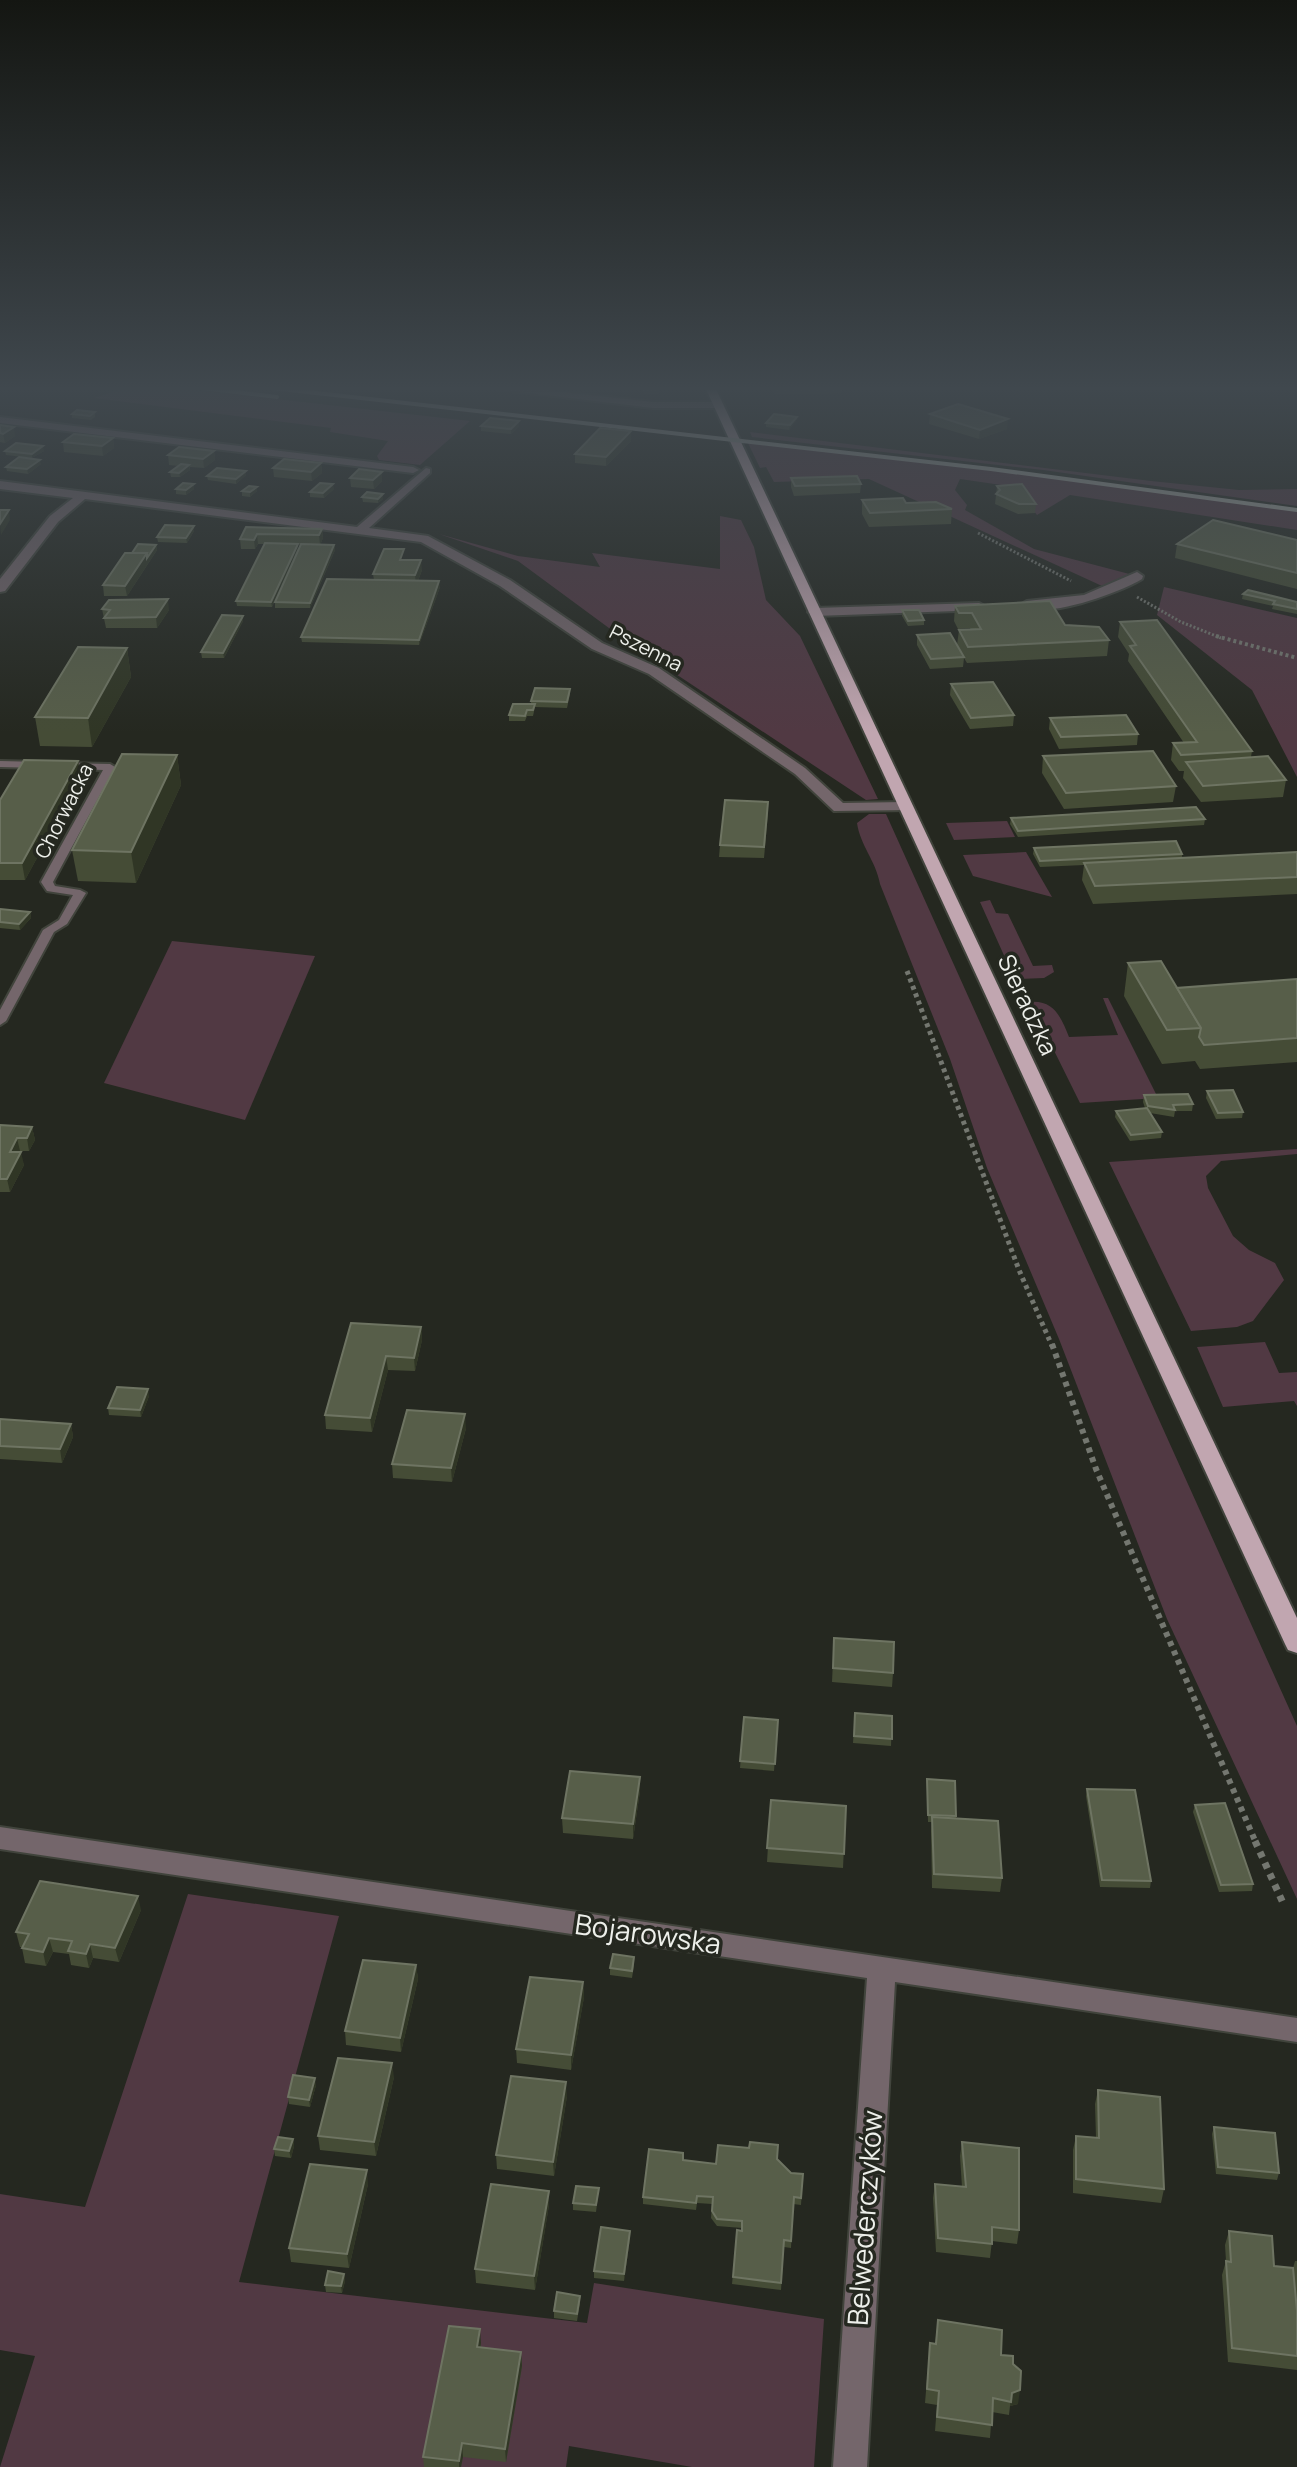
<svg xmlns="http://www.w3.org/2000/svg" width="1297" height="2467" font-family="Manrope,sans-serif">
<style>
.green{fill:#513943}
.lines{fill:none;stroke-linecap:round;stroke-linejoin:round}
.service-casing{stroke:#41443c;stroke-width:4}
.minor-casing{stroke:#41443c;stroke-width:4}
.primary-casing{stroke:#41443c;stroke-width:4}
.path-far4{stroke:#747770;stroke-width:3;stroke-dasharray:2 2;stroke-linecap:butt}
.path-far3{stroke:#747770;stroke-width:4;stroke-dasharray:3 3;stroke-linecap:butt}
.path-far2{stroke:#747770;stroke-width:5;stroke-dasharray:4 4;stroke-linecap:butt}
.path-far1{stroke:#747770;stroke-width:6;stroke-dasharray:5 5;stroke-linecap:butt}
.path{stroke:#747770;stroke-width:7;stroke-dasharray:6 6;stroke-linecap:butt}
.service{fill:#74666b;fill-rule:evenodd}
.minor{fill:#74666b;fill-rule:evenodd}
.primary{fill:#c1a6b0;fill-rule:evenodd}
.rail{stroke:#a5a7a1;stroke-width:4}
.wall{fill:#454c36}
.shaded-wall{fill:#303625}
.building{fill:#575e49;stroke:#6e7462;stroke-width:2}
.labels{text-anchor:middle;stroke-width:7;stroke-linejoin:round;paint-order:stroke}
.far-street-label{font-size:20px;fill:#edefea;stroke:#252820}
.street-label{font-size:24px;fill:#edefea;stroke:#252820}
.near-street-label{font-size:28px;fill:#edefea;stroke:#252820}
</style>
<rect width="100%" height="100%" fill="#252820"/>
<g class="green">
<path d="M 113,387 L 169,387 L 470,421 L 420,465 L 379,460 L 377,456 L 388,441 L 330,432 L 331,428 L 94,398 L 118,390 Z"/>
<path d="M 750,432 L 1151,481 L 1239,490 L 1297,489 L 1297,506 L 1043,470 L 752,437 Z"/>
<path d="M 748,443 L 1081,481 L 1297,511 L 1297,530 L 1070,495 L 1037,515 L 1015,487 L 960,479 L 955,490 L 967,505 L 965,510 L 1034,549 L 1137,576 L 1113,591 L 869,479 L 774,482 L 766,467 L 760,468 Z"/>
<path d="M 720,516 L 741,520 L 754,547 L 766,600 L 800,636 L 878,799 L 866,800 L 632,645 L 518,561 L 439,534 L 518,556 L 600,567 L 592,553 L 720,569 Z"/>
<path d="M 1164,587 L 1297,618 L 1297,777 L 1252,690 L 1157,615 Z"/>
<path d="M 869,814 L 886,814 L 1297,1726 L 1297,1899 L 1167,1619 L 1059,1339 L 987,1168 L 950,1059 L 880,884 C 876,861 860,845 857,823 Z"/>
<path d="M 1007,821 L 1015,837 L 954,840 L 946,823 Z"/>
<path d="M 1026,852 L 1052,897 L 973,876 L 963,855 Z"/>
<path d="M 990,900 L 996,913 L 1008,914 L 1033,966 L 1052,965 L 1054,972 L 1044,978 L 1019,979 L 1011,971 L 980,902 Z"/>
<path d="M 172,941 L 315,956 L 245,1120 L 104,1083 Z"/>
<path d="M 1103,998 L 1108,998 L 1158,1098 L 1080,1103 L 1030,1002 C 1054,1000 1061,1017 1069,1037 L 1118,1035 Z"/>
<path d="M 1297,1149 L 1297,1154 L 1221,1161 L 1206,1176 L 1208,1188 L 1233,1236 L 1249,1250 L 1275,1263 L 1284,1280 L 1253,1321 L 1237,1327 L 1191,1331 L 1109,1162 Z"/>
<path d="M 1265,1342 L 1279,1373 L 1297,1372 L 1297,1406 L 1294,1401 L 1223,1407 L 1197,1347 Z"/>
<path d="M 188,1894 L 339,1916 L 239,2282 L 587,2323 L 594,2283 L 824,2319 L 814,2467 L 692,2467 L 569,2446 L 566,2467 L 0,2467 L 35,2356 L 0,2350 L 0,2194 L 85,2207 Z"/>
</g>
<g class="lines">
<g class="service-casing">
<g id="service">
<path d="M 0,761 L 40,762 L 45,765 L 40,768 L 0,767 Z"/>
<path d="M 60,763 L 110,764 L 115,767 L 53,882 L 55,886 L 80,890 L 86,893 L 67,924 L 54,932 L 6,1021 L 0,1025 L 0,1010 L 43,930 L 59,920 L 73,895 L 47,891 L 41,882 L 103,770 L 56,768 L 55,766 Z"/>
</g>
</g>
<g class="minor-casing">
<g id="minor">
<path d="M 479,387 L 517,387 L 653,402 L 719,402 L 724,405 L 719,408 L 653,408 Z"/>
<path d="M 0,417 L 413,467 L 419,470 L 413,473 L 0,423 Z"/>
<path d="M 426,468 L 430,469 L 430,473 L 369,528 L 428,536 L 510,580 L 602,643 L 659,668 L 805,768 L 843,803 L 905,802 L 910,804 L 910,810 L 834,811 L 795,774 L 649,674 L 592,649 L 500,586 L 421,542 L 85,499 L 58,522 L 5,591 L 0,592 L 0,579 L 50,516 L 73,498 L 0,489 L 0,481 L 357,527 Z"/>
<path d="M 1137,572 L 1143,576 L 1142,579 C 1119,593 1043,621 1020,605 L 1027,601 L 1084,595 Z"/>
<path d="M 979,603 L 986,607 L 984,610 L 815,616 L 808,612 L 815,608 Z"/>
<path d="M 0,1827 L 1297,2018 L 1297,2042 L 895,1982 L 867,2467 L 833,2467 L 867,1978 L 0,1849 Z"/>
</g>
</g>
<g class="primary-casing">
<path id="primary" d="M 705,387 L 715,387 L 1297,1618 L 1297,1653 L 1288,1650 L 1285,1644 Z"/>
</g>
<g class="path-far4">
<path d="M 978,533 L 1071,581"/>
<path d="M 1137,597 L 1181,622 L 1221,638"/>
</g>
<path class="path-far3" d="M 1216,636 L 1297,658"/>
<path class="path-far2" d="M 907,971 L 1019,1270 L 1052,1346"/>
<path class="path-far1" d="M 1052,1344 L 1096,1469 L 1256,1843"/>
<path class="path" d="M 1255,1841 L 1283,1903"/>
<use href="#service" class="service"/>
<use href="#minor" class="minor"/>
<use href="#primary" class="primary"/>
<g class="rail">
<path d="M 193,387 L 277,397"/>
<path d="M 263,387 L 991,469 L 1297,510"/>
</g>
</g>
<g class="wall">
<path d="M 642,387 L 659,387 L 659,394 L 644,394 Z"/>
<path d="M 773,387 L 842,387 L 842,393 L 775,394 Z"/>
<path d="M 95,412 L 95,417 L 91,420 L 72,418 L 72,414 Z"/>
<path d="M 930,414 L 1007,429 L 979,439 L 929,424 Z"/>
<path d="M 797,417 L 796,421 L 789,430 L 766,427 L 766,423 Z"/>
<path d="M 0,425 L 15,436 L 5,443 L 0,442 Z"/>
<path d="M 481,426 L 519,426 L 511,434 L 481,431 Z"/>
<path d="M 631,431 L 631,441 L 606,466 L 575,463 L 575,454 Z"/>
<path d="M 113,438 L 114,448 L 103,456 L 64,452 L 63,442 Z"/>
<path d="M 5,451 L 44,451 L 32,458 L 6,455 Z"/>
<path d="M 214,451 L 215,460 L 204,468 L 190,467 L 190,470 L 180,477 L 171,477 L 170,472 L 179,466 L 169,465 L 168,455 Z"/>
<path d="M 321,463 L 322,473 L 312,481 L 274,477 L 273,468 Z"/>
<path d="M 41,464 L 28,474 L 7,471 L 6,467 Z"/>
<path d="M 382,472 L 382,481 L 374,489 L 351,487 L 350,478 Z"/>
<path d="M 246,475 L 236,484 L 208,480 L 207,476 Z"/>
<path d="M 791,478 L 861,484 L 860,493 L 794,496 L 791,487 Z"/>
<path d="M 997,486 L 1036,504 L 1035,513 L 1018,514 L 995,504 Z"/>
<path d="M 176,489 L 194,489 L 186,495 L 176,494 Z"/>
<path d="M 334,489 L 324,498 L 310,497 L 310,492 Z"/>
<path d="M 242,491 L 257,491 L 250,497 L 242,496 Z"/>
<path d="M 362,497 L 383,499 L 378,503 L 363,502 Z"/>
<path d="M 862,500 L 906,503 L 952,509 L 951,524 L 869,527 L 862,514 Z"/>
<path d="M 194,526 L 194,531 L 187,543 L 158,542 L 157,537 Z"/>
<path d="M 246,527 L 322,529 L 323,538 L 320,545 L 334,545 L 335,550 L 310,608 L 275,608 L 275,602 L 301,545 L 298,544 L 298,549 L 272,607 L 237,606 L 236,601 L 264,544 L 258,544 L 255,549 L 241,549 L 240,539 Z"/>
<path d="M 1297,540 L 1297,589 L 1175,558 L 1177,544 Z"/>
<path d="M 156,545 L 157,550 L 127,596 L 104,596 L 103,585 L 132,553 Z"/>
<path d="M 405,560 L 422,570 L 418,581 L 440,587 L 419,645 L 302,642 L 301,637 L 374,580 L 373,574 Z"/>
<path d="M 1243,594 L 1297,602 L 1297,614 L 1272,609 L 1273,606 L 1242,599 Z"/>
<path d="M 955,606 L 1065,625 L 1109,640 L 1107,656 L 967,663 L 964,658 L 963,667 L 930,669 L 917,645 L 917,635 L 957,645 L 959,630 L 971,630 L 970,628 L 958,629 L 954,621 Z"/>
<path d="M 102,609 L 169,610 L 157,628 L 106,628 Z"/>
<path d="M 902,610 L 924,620 L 924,625 L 908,626 L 902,616 Z"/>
<path d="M 243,616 L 243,621 L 224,658 L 202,658 L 201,652 Z"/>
<path d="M 1120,622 L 1252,751 L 1251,757 L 1286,780 L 1283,797 L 1201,802 L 1183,778 L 1184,771 L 1179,771 L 1171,760 L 1173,743 L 1184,743 L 1128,661 L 1129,654 L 1118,637 Z"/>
<path d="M 127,648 L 131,677 L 92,747 L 40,746 L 35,717 Z"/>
<path d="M 951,684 L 1014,715 L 1013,726 L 970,729 L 950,695 Z"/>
<path d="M 570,694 L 567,708 L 535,707 L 533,716 L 527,716 L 525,721 L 509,721 L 509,715 L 531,704 L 531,701 Z"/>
<path d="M 1050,718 L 1138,734 L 1137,745 L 1059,749 L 1049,729 Z"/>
<path d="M 177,755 L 181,785 L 136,883 L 78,881 L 72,850 Z"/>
<path d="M 1043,756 L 1176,786 L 1173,802 L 1064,809 L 1042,773 Z"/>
<path d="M 78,761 L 81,777 L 25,880 L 0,880 L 0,800 Z"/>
<path d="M 768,813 L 764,858 L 719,857 L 720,845 Z"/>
<path d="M 1011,818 L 1205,819 L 1204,825 L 1018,837 L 1010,824 Z"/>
<path d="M 1034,848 L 1182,854 L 1182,858 L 1297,852 L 1297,894 L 1093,904 L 1082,880 L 1084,865 L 1040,867 L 1033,854 Z"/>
<path d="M 0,909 L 30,912 L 31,918 L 20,930 L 0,928 Z"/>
<path d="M 1128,963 L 1177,988 L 1297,979 L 1297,1062 L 1200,1069 L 1195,1061 L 1162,1064 L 1124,996 Z"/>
<path d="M 1207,1091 L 1243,1112 L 1242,1118 L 1216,1119 L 1206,1098 Z"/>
<path d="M 1144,1095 L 1193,1104 L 1192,1111 L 1175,1111 L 1174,1117 L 1150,1113 L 1162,1132 L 1161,1138 L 1130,1141 L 1115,1117 L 1116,1111 L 1145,1108 L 1143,1102 Z"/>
<path d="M 0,1125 L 32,1127 L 35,1140 L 29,1151 L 20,1151 L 19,1152 L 24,1165 L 10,1192 L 0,1192 Z"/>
<path d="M 351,1323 L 421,1327 L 422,1340 L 415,1371 L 388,1370 L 372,1432 L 326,1429 L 325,1415 Z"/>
<path d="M 149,1396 L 141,1417 L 109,1415 L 108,1408 Z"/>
<path d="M 0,1419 L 71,1424 L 73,1437 L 62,1463 L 0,1459 Z"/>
<path d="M 466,1428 L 452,1482 L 393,1478 L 392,1464 Z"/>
<path d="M 834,1638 L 893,1673 L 892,1687 L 832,1682 Z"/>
<path d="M 855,1713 L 892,1716 L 891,1746 L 853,1743 Z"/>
<path d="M 744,1717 L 778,1720 L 774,1771 L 740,1768 Z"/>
<path d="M 927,1779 L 955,1781 L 956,1819 L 1002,1878 L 1000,1892 L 932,1888 L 931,1831 L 932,1822 L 928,1822 Z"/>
<path d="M 1087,1789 L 1151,1881 L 1150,1888 L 1100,1887 L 1086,1796 Z"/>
<path d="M 640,1791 L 633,1839 L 563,1833 L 562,1818 Z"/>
<path d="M 771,1800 L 846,1806 L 843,1868 L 767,1862 Z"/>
<path d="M 1195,1805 L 1253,1884 L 1252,1891 L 1219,1892 L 1193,1812 Z"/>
<path d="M 141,1910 L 119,1962 L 93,1958 L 89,1968 L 71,1965 L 69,1954 L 53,1952 L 46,1966 L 25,1963 L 22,1948 L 23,1947 L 20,1947 L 16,1932 Z"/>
<path d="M 416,1965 L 418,1979 L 401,2052 L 346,2045 L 345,2031 Z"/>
<path d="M 634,1965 L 632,1978 L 610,1975 L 610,1968 Z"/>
<path d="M 583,1982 L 584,1997 L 571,2070 L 517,2063 L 516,2049 Z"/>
<path d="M 394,2077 L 376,2156 L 320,2150 L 318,2136 Z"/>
<path d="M 316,2085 L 310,2107 L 289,2104 L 288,2097 Z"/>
<path d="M 1098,2090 L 1164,2189 L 1161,2203 L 1073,2193 L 1073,2150 L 1076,2136 L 1096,2138 L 1095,2104 Z"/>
<path d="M 567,2096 L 554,2176 L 497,2169 L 496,2155 Z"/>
<path d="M 1214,2127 L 1279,2173 L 1277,2180 L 1216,2174 L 1212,2134 Z"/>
<path d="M 293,2139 L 294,2146 L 291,2158 L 275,2156 L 274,2149 Z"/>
<path d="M 962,2142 L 1019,2230 L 1017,2244 L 992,2241 L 990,2258 L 936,2252 L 933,2198 L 935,2184 L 962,2187 L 960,2156 Z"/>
<path d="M 683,2160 L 716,2164 L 777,2160 L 791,2173 L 803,2174 L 801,2205 L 793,2204 L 791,2248 L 784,2247 L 781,2290 L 732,2284 L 737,2230 L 742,2231 L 742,2228 L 717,2226 L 711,2218 L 712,2204 L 697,2203 L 696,2210 L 643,2204 L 643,2197 Z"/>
<path d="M 368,2184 L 349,2268 L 291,2262 L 289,2248 Z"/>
<path d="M 599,2188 L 596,2212 L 573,2210 L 573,2203 Z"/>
<path d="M 549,2191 L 549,2205 L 535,2290 L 476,2283 L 475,2269 Z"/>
<path d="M 1229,2231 L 1274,2266 L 1293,2268 L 1295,2261 L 1297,2261 L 1297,2370 L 1228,2362 L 1222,2275 L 1226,2261 L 1225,2245 Z"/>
<path d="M 630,2238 L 624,2281 L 594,2278 L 594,2271 Z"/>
<path d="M 344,2274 L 345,2281 L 342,2293 L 326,2292 L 325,2285 Z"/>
<path d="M 580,2303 L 577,2321 L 554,2318 L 554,2311 Z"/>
<path d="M 938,2320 L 1001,2355 L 1013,2364 L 1018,2404 L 1010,2406 L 1009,2415 L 992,2412 L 990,2438 L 935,2431 L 937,2405 L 925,2403 L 930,2343 L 935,2344 Z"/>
<path d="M 481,2343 L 481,2348 L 521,2352 L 522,2366 L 506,2462 L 463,2457 L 461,2467 L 424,2467 L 423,2457 Z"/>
</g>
<g class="shaded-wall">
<path d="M 797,417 L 796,421 L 789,430 L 790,425 Z"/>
<path d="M 1008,419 L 1007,429 L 979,439 L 980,430 Z"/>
<path d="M 519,421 L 519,426 L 511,434 L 511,429 Z"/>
<path d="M 14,427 L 15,436 L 5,443 L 3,434 Z"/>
<path d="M 631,431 L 631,441 L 606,466 L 606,457 Z"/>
<path d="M 113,438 L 114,448 L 103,456 L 102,446 Z"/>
<path d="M 43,446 L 44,451 L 32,458 L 32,454 Z"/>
<path d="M 214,451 L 215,460 L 204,468 L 203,459 Z"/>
<path d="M 40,460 L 41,464 L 28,474 L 27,469 Z"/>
<path d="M 321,463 L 322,473 L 312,481 L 311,472 Z"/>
<path d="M 189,465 L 190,470 L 180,477 L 179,473 Z"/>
<path d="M 246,471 L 246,475 L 236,484 L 236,479 Z"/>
<path d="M 382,472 L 382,481 L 374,489 L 373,480 Z"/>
<path d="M 194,484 L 194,489 L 186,495 L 186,490 Z"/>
<path d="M 333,484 L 334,489 L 324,498 L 323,493 Z"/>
<path d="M 257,487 L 257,491 L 250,497 L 250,492 Z"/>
<path d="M 383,494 L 383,499 L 378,503 L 378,499 Z"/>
<path d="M 9,510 L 10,520 L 1,535 L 0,524 Z"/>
<path d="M 194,526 L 194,531 L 187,543 L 186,538 Z"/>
<path d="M 322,529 L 323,538 L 320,545 L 319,535 Z"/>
<path d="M 257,534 L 258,544 L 255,549 L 254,540 Z"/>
<path d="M 298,544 L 298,549 L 272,607 L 271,602 Z"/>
<path d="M 156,545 L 157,550 L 127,596 L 125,586 L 147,553 Z"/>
<path d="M 334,545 L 335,550 L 310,608 L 310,603 Z"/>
<path d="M 421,560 L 422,570 L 416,586 L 415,575 Z"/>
<path d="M 439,581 L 440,587 L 419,645 L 419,640 Z"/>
<path d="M 168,599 L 169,610 L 157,628 L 156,617 Z"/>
<path d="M 243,616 L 243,621 L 224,658 L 223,653 Z"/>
<path d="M 127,648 L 131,677 L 92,747 L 88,718 Z"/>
<path d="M 177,755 L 181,785 L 136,883 L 131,852 Z"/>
<path d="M 78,761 L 81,777 L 25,880 L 22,863 Z"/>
<path d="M 30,912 L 31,918 L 20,930 L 19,924 Z"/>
<path d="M 32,1127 L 35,1140 L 29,1151 L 27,1138 Z"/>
<path d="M 17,1138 L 20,1151 L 13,1164 L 10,1152 Z"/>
<path d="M 21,1152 L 24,1165 L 10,1192 L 7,1179 Z"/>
<path d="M 421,1327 L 422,1340 L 415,1371 L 414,1358 Z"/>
<path d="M 386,1356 L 388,1370 L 372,1432 L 370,1418 Z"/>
<path d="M 148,1389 L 149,1396 L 141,1417 L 140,1410 Z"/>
<path d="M 465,1414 L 466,1428 L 452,1482 L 451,1468 Z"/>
<path d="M 71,1424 L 73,1437 L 62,1463 L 60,1449 Z"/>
<path d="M 640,1777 L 640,1791 L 633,1839 L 633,1824 Z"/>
<path d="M 138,1896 L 141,1910 L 119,1962 L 115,1948 Z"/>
<path d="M 49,1938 L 53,1952 L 46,1966 L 43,1952 Z"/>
<path d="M 90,1944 L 93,1958 L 89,1968 L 86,1954 Z"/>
<path d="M 416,1965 L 418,1979 L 401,2052 L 400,2038 Z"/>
<path d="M 583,1982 L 584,1997 L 571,2070 L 571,2055 Z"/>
<path d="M 392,2063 L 394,2077 L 376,2156 L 374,2142 Z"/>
<path d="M 315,2078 L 316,2085 L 310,2107 L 309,2100 Z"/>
<path d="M 566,2082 L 567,2096 L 554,2176 L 553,2162 Z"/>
<path d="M 293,2139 L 294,2146 L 291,2158 L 289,2151 Z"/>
<path d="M 367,2170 L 368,2184 L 349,2268 L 347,2254 Z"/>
<path d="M 549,2191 L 549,2205 L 535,2290 L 534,2276 Z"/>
<path d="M 630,2231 L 630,2238 L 624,2281 L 624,2274 Z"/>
<path d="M 344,2274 L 345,2281 L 342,2293 L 341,2286 Z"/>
<path d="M 480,2329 L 481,2343 L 478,2361 L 477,2347 Z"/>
<path d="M 521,2352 L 522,2366 L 506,2462 L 505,2449 Z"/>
<path d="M 1020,2390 L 1018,2404 L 1010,2406 L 1012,2393 Z"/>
<path d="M 462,2443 L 463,2457 L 461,2467 L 459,2467 L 459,2461 Z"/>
</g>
<g class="building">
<path d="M 643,387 L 659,387 L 659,389 L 644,390 Z"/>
<path d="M 958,404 L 1008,419 L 980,430 L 930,414 Z"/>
<path d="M 77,410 L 95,412 L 90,416 L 72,414 Z"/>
<path d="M 774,414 L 797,417 L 790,425 L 766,423 Z"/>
<path d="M 490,418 L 519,421 L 511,429 L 481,426 Z"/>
<path d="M 0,425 L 14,427 L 3,434 L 0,433 Z"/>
<path d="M 600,428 L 631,431 L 606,457 L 575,454 Z"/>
<path d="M 74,434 L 113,438 L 102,446 L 63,442 Z"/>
<path d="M 16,443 L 43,446 L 32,454 L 5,451 Z"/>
<path d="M 179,447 L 214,451 L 203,459 L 168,455 Z"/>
<path d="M 19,457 L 40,460 L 27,469 L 6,467 Z"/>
<path d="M 284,459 L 321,463 L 311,472 L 273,468 Z"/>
<path d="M 181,464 L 189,465 L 179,473 L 170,472 Z"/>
<path d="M 217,468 L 246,471 L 236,479 L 207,476 Z"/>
<path d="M 359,469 L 382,472 L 373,480 L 350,478 Z"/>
<path d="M 857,476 L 861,484 L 795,486 L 791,478 Z"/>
<path d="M 183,483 L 194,484 L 186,490 L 176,489 Z"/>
<path d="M 320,483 L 333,484 L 323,493 L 310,492 Z"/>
<path d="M 1022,484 L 1036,504 L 1019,504 L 996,494 L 1000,490 L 997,486 Z"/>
<path d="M 249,486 L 257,487 L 250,492 L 242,491 Z"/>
<path d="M 367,492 L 383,494 L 378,499 L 362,497 Z"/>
<path d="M 903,498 L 906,503 L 936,502 L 952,509 L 870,513 L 862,500 Z"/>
<path d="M 0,510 L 9,510 L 0,524 Z"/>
<path d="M 1213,520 L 1297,540 L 1297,573 L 1177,544 Z"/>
<path d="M 165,525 L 194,526 L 186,538 L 157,537 Z"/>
<path d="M 246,527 L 322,529 L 319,535 L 257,534 L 254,540 L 240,539 Z"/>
<path d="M 265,543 L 298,544 L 271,602 L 236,601 Z"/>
<path d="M 138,544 L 156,545 L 147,558 L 147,553 L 132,553 Z"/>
<path d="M 301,544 L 334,545 L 310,603 L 275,602 Z"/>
<path d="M 384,549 L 404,549 L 400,560 L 421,560 L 415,575 L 373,574 Z"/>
<path d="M 125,553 L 147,553 L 125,586 L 103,585 Z"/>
<path d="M 327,579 L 439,581 L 419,640 L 301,637 Z"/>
<path d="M 1248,590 L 1297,602 L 1297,609 L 1273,604 L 1275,601 L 1243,594 Z"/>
<path d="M 168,599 L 156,617 L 104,618 L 110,610 L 102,609 L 109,600 Z"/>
<path d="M 1050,601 L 1065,625 L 1099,627 L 1109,640 L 968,647 L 959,630 L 981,629 L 972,613 L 959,613 L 955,606 Z"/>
<path d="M 902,610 L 919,610 L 924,620 L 908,621 Z"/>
<path d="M 222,615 L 243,616 L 223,653 L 201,652 Z"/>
<path d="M 1157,620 L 1252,751 L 1181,755 L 1173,743 L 1197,742 L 1130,646 L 1136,645 L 1120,622 Z"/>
<path d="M 950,633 L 964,657 L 931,659 L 917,635 Z"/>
<path d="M 78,647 L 127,648 L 88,718 L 35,717 Z"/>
<path d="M 993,682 L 1014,715 L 971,718 L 951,684 Z"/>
<path d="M 535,688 L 570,689 L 567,702 L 531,701 Z"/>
<path d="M 513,704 L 535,704 L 533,710 L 527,710 L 525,716 L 509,715 Z"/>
<path d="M 1126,715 L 1138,734 L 1061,737 L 1050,718 Z"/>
<path d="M 1153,751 L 1176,786 L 1066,793 L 1043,756 Z"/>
<path d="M 122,754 L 177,755 L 131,852 L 72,850 Z"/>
<path d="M 1268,756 L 1286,780 L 1203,786 L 1186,762 Z"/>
<path d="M 24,760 L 78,761 L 22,863 L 0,863 L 0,800 Z"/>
<path d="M 725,800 L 768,802 L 764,847 L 720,845 Z"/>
<path d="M 1196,807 L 1205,819 L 1018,831 L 1011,818 Z"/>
<path d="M 1176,841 L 1182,854 L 1040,861 L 1034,848 Z"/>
<path d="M 1297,852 L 1297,877 L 1095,886 L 1084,863 Z"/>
<path d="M 0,909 L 30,912 L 19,924 L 0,922 Z"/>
<path d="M 1161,961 L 1201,1028 L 1167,1030 L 1128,963 Z"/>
<path d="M 1297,979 L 1297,1038 L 1204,1045 L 1199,1037 L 1201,1028 L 1177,988 Z"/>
<path d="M 1233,1090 L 1243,1112 L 1218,1113 L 1207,1091 Z"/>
<path d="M 1188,1094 L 1193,1104 L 1173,1105 L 1175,1110 L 1148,1106 L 1144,1095 Z"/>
<path d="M 1147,1108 L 1162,1132 L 1131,1135 L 1116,1111 Z"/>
<path d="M 0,1125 L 32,1127 L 27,1138 L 17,1138 L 10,1152 L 21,1152 L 7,1179 L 0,1179 Z"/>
<path d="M 351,1323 L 421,1327 L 414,1358 L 386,1356 L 370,1418 L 325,1415 Z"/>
<path d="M 117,1387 L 148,1389 L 140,1410 L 108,1408 Z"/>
<path d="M 407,1410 L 465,1414 L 451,1468 L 392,1464 Z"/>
<path d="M 0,1419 L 71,1424 L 60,1449 L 0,1446 Z"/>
<path d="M 834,1638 L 894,1642 L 893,1673 L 833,1668 Z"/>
<path d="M 855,1713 L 892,1716 L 892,1739 L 854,1736 Z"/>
<path d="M 744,1717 L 778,1720 L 775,1764 L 740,1761 Z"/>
<path d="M 570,1771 L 640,1777 L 633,1824 L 562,1818 Z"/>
<path d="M 927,1779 L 955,1781 L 956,1816 L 928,1815 Z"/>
<path d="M 1087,1789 L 1135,1790 L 1151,1881 L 1102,1880 Z"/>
<path d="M 771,1800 L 846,1806 L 844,1854 L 767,1848 Z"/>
<path d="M 1225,1803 L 1253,1884 L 1221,1885 L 1195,1805 Z"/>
<path d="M 932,1817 L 998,1821 L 1002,1878 L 934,1874 Z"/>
<path d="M 40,1881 L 138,1896 L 115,1948 L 90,1944 L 86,1954 L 68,1951 L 72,1941 L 49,1938 L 43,1952 L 22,1948 L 29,1934 L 16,1932 Z"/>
<path d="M 613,1954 L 634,1957 L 632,1971 L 610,1968 Z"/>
<path d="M 363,1960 L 416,1965 L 400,2038 L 345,2031 Z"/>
<path d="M 530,1977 L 583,1982 L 571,2055 L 516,2049 Z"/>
<path d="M 338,2058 L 392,2063 L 374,2142 L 318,2136 Z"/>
<path d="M 293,2075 L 315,2078 L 309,2100 L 288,2097 Z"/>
<path d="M 511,2076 L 566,2082 L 553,2162 L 496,2155 Z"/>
<path d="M 1098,2090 L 1160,2097 L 1164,2189 L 1076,2179 L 1076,2136 L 1099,2138 Z"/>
<path d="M 1214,2127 L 1275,2133 L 1279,2173 L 1218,2167 Z"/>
<path d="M 278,2137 L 293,2139 L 289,2151 L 274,2149 Z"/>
<path d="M 750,2142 L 778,2145 L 777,2159 L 791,2173 L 803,2174 L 801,2198 L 794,2197 L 791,2241 L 784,2240 L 781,2283 L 733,2277 L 737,2230 L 742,2231 L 742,2221 L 717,2219 L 712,2211 L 713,2197 L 697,2196 L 696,2203 L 643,2197 L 649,2149 L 683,2153 L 683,2160 L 716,2164 L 718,2145 L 749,2148 Z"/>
<path d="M 962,2142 L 1019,2148 L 1019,2230 L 992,2227 L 992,2244 L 938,2238 L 935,2184 L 966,2187 Z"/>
<path d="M 310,2164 L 367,2170 L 347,2254 L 289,2248 Z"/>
<path d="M 491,2184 L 549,2191 L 534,2276 L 475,2269 Z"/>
<path d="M 576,2186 L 599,2188 L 596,2205 L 573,2203 Z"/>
<path d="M 601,2227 L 630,2231 L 624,2274 L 594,2271 Z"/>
<path d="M 1229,2231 L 1272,2236 L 1274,2266 L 1293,2268 L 1297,2311 L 1297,2356 L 1232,2348 L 1226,2261 L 1231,2262 Z"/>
<path d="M 328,2271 L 344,2274 L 341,2286 L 325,2285 Z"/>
<path d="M 557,2292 L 580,2296 L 577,2314 L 554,2311 Z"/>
<path d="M 938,2320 L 1002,2330 L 1001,2355 L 1013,2356 L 1013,2364 L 1021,2371 L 1020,2390 L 1012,2393 L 1011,2402 L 993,2398 L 992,2425 L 937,2417 L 939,2391 L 927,2389 L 930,2343 L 936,2344 Z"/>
<path d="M 449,2326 L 480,2329 L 477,2347 L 521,2352 L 505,2449 L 462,2443 L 459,2461 L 423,2457 Z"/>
</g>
<linearGradient id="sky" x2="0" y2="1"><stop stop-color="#141612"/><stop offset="0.53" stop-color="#40484e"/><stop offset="1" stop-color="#40484e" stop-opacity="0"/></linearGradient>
<rect width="1297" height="733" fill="url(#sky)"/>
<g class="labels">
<g class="far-street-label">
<text transform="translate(646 648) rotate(27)" y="7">Pszenna</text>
<text transform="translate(64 811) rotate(-63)" y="7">Chorwacka</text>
</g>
<g class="street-label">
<text transform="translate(1027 1005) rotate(65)" y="8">Sieradzka</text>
</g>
<g class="near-street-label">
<text transform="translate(648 1934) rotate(8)" y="10">Bojarowska</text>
<text transform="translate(865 2218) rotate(-86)" y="10">Belwederczyków</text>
</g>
</g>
</svg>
